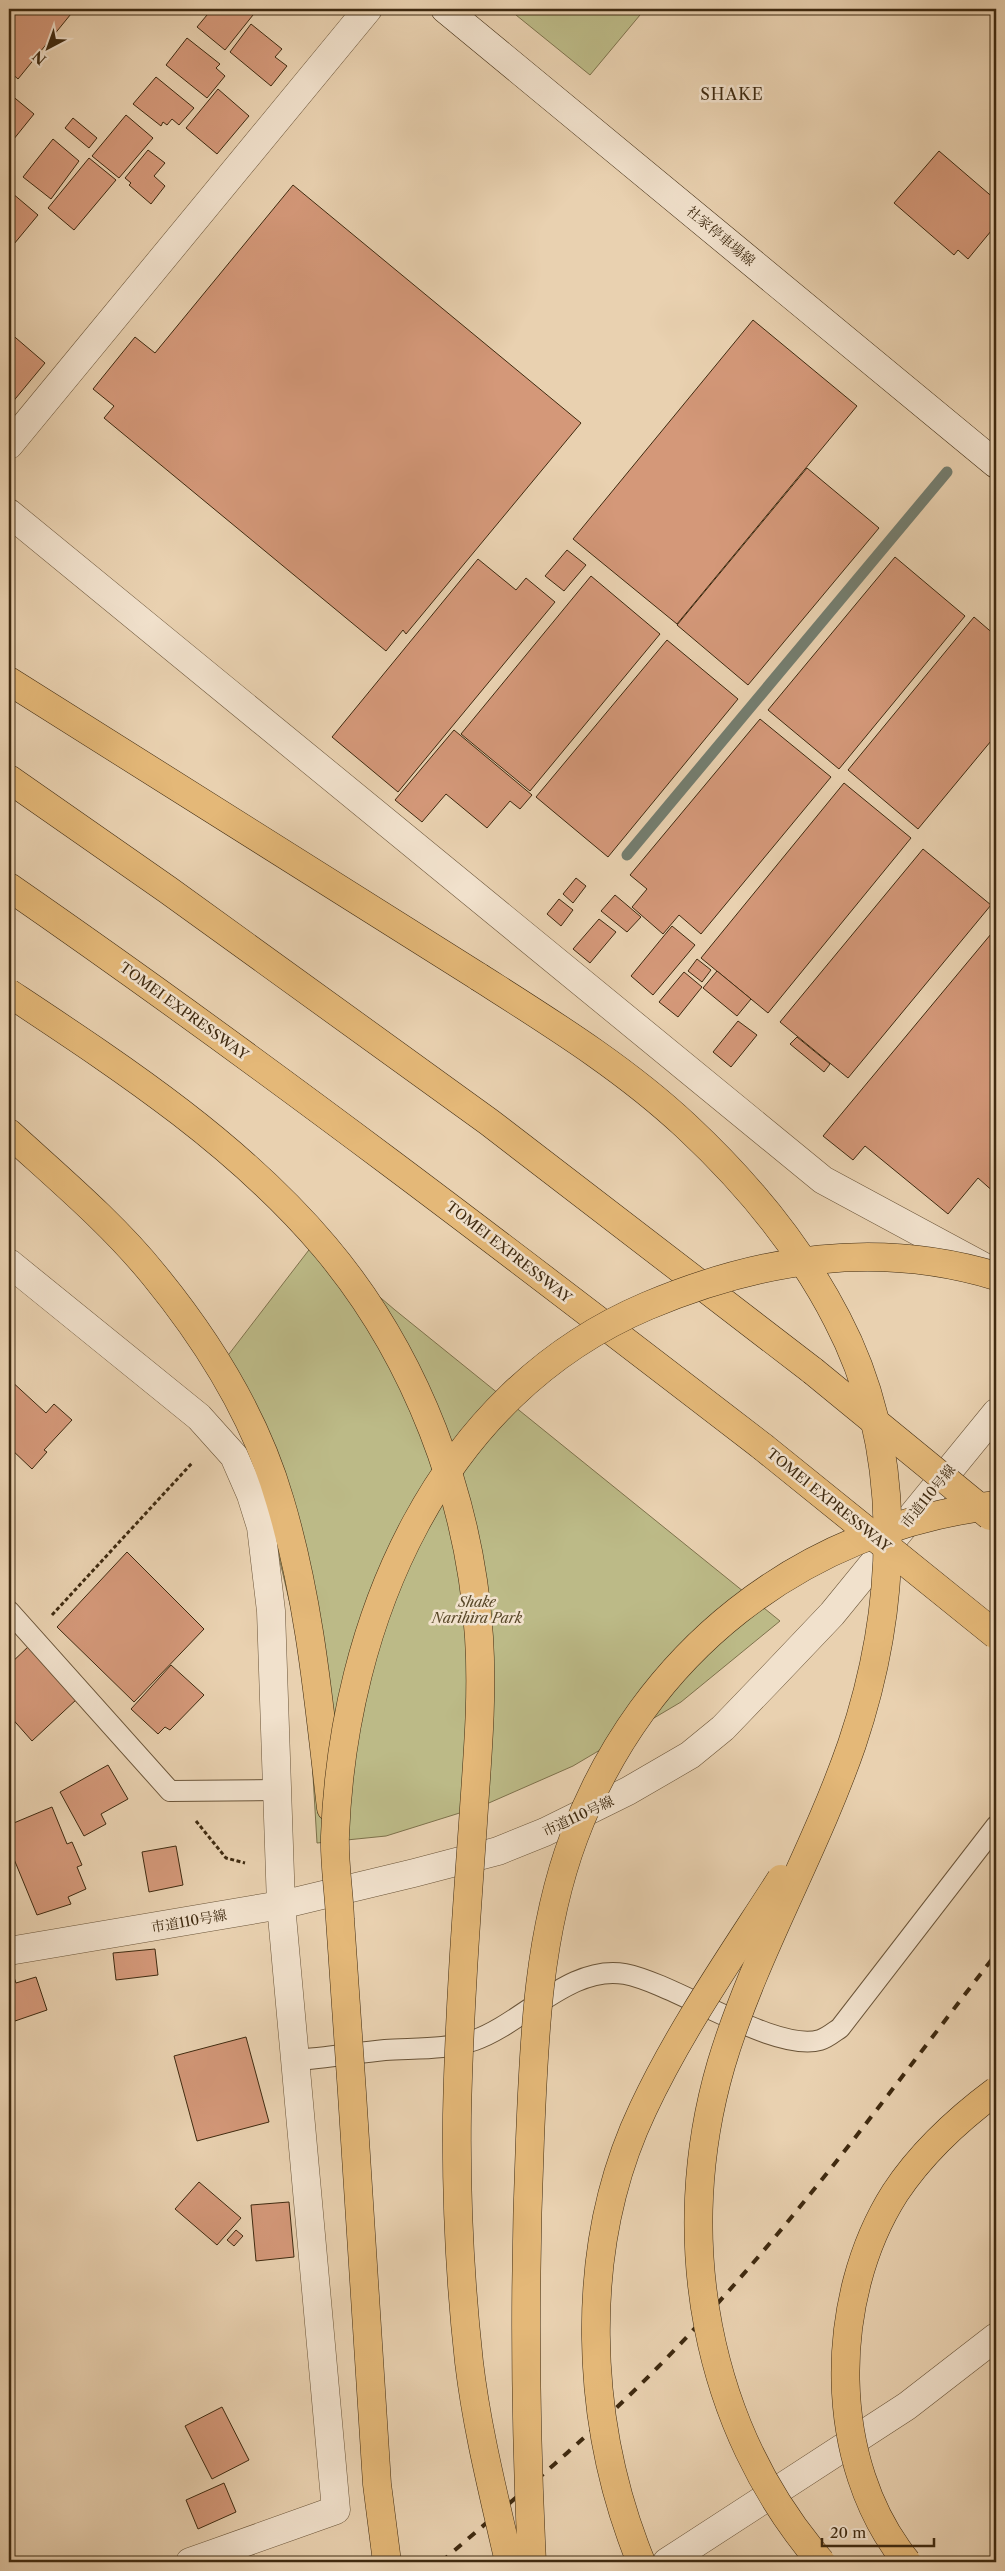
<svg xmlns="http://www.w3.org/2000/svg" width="1005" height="2571" font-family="'Libre Caslon Text','Noto Serif JP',serif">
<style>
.green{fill:#bcba87;stroke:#7e724c}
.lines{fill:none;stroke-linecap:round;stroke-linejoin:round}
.stream{stroke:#747e70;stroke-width:11}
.building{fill:#d49879;stroke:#3f2a10}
.service-casing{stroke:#6a5438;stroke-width:22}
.minor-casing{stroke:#6a5438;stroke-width:29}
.tertiary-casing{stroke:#6a5438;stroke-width:29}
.secondary-casing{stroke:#3f2a10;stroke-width:29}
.motorway-casing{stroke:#3f2a10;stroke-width:29}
.path{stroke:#3f2a10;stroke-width:3;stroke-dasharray:4 2.5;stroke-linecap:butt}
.service{stroke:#f1e1cc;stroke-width:20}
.minor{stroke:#f1e1cc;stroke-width:28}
.tertiary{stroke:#f1e1cc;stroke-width:28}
.secondary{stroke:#f1e1cc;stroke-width:28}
.motorway{stroke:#e4b878;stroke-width:28}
.rail{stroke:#3f2a10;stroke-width:4;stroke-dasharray:9 9;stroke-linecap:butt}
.motorway-bridge-casing{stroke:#3f2a10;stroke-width:29;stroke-linecap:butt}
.motorway-bridge{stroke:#e4b878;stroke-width:28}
.labels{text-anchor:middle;stroke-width:5;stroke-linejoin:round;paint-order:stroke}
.street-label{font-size:14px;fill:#3f2a10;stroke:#f1e1cc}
.park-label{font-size:14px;font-style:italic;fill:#584728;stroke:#f1e1cc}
.quarter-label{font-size:16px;letter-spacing:1px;fill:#3f2a10;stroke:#f1e1cc}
</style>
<rect width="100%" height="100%" fill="#e9d1b0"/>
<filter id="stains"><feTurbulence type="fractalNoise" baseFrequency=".004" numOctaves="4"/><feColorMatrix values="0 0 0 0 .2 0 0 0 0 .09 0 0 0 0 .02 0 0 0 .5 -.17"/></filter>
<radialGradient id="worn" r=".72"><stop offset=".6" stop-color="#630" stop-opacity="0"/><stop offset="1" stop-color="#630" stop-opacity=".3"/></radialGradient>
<g class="green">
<path d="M 521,9 L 645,9 L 590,75 L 516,15 Z"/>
<path d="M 315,1242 L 395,1310 L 780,1621 L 681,1702 L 573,1766 L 482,1806 L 386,1836 L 317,1843 L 307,1675 L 256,1461 L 216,1371 Z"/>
</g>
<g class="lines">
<path class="stream" d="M 627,855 L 947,472"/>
</g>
<g class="building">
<path d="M 9,9 L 75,9 L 18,79 L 9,71 Z"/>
<path d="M 212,9 L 255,9 L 257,10 L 225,50 L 197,27 Z"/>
<path d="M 251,24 L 282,49 L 275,57 L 287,66 L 271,86 L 230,52 Z"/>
<path d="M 187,38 L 220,64 L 216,68 L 225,76 L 207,98 L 166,65 Z"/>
<path d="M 156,77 L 194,108 L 179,125 L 172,119 L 167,125 L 163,122 L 161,126 L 133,104 Z"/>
<path d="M 218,89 L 249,116 L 217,154 L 186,128 Z"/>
<path d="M 10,94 L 34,114 L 9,145 L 9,95 Z"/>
<path d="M 126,115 L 153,138 L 119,178 L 92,156 Z"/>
<path d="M 73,118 L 97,138 L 89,148 L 65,128 Z"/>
<path d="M 53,139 L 79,161 L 51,199 L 23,177 Z"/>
<path d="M 148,150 L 165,163 L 154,176 L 165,186 L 151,204 L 129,185 L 131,183 L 125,178 Z"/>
<path d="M 939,151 L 996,200 L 996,225 L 968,259 L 958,250 L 954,255 L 894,203 Z"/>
<path d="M 89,158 L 116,180 L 74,230 L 48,208 Z"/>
<path d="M 293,185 L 581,423 L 406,634 L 403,630 L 386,651 L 104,418 L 114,406 L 93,389 L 135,337 L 155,353 Z"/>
<path d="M 12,193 L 38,215 L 9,250 L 9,197 Z"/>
<path d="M 753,320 L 857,406 L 677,624 L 573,539 Z"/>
<path d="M 9,332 L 45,363 L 11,404 L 9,402 Z"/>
<path d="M 807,468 L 879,528 L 748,685 L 677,625 Z"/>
<path d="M 567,550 L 586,565 L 564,591 L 545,576 Z"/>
<path d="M 895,557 L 965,616 L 839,769 L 768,710 Z"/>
<path d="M 478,559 L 516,590 L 526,578 L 555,602 L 398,792 L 332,737 Z"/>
<path d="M 591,576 L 660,634 L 530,791 L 461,734 Z"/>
<path d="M 974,617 L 996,636 L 996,735 L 918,829 L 848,770 Z"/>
<path d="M 667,640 L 738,699 L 608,857 L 536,797 Z"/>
<path d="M 760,719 L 831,777 L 701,934 L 679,915 L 663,934 L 632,907 L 647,889 L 630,875 Z"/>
<path d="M 454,730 L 532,795 L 520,809 L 510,801 L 487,828 L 446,794 L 422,822 L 395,800 Z"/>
<path d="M 844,783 L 911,838 L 768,1013 L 701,958 Z"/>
<path d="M 923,849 L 991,905 L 848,1078 L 780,1022 Z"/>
<path d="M 576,878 L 586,886 L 573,903 L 563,894 Z"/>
<path d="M 615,895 L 641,917 L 627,932 L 601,911 Z"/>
<path d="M 559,899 L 573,910 L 561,926 L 547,914 Z"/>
<path d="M 599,919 L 616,932 L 590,963 L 573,949 Z"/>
<path d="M 672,926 L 695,945 L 653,995 L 631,976 Z"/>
<path d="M 991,934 L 996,939 L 996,1194 L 978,1178 L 948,1214 L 865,1146 L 853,1160 L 823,1136 Z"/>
<path d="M 697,959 L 711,970 L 702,982 L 688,971 Z"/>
<path d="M 717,971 L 751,999 L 737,1016 L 703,988 Z"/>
<path d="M 684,972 L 702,987 L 678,1017 L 659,1002 Z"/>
<path d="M 738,1021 L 757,1035 L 731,1067 L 713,1052 Z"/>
<path d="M 797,1037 L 830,1064 L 824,1072 L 790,1044 Z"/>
<path d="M 9,1379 L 46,1413 L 54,1404 L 72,1420 L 44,1450 L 47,1452 L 32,1469 L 10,1448 L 12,1446 L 9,1444 Z"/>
<path d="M 127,1552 L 204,1629 L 134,1702 L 57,1627 Z"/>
<path d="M 30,1645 L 77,1699 L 32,1741 L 9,1715 L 9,1665 Z"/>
<path d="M 171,1665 L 204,1695 L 170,1730 L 165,1727 L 158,1734 L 131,1709 Z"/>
<path d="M 108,1765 L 128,1799 L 101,1814 L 106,1824 L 84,1836 L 60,1792 Z"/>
<path d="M 52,1807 L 67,1844 L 72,1842 L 82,1865 L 77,1867 L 86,1889 L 68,1897 L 71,1904 L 37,1915 L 9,1847 L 9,1825 Z"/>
<path d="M 176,1846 L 183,1885 L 149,1892 L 142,1852 Z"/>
<path d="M 155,1949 L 158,1975 L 116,1980 L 113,1953 Z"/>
<path d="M 13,1974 L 16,1983 L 36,1977 L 47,2010 L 15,2021 L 13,2016 L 9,2017 L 9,1976 Z"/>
<path d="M 246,2037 L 269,2122 L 197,2141 L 174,2056 Z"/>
<path d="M 199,2182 L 241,2218 L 217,2245 L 175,2209 Z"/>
<path d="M 289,2202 L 294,2257 L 256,2261 L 251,2205 Z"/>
<path d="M 236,2230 L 243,2236 L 234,2246 L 227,2240 Z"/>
<path d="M 222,2407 L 249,2460 L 212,2479 L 185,2426 Z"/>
<path d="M 224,2483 L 236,2512 L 198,2529 L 186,2500 Z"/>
<path d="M 9,2536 L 13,2551 L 9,2552 Z"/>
</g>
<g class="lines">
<g class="service-casing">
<g id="service">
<path d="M 9,1611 L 170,1791 L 277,1790"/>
<path d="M 295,2060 C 325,2058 355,2053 385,2050 C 415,2048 447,2050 475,2040 C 523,2023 571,1964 625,1974 C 676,1984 775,2053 820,2040 C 827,2038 834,2032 840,2028 L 996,1826"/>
</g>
</g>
<g class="minor-casing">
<g id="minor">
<path d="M 9,445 L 368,9"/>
<path d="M 9,513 L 823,1180 L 988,1269"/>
<path d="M 9,1263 L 199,1417 L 234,1456 L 251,1495 L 261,1527 L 271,1611 L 281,1905 L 336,2510 L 190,2562"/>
<path d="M 667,2562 L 907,2406 L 996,2337"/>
</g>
</g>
<g class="tertiary-casing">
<path id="tertiary" d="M 9,1951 L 281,1905 L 414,1873 L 498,1851 L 545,1832 L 628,1791 L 690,1755 L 723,1728 L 773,1676 L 832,1614 L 996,1413"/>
</g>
<g class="secondary-casing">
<path id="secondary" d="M 445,9 L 996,464"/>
</g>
<g class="motorway-casing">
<g id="motorway">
<path d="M 9,681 L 479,977"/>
<path d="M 9,779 L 168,890 L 489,1122 L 813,1371"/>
<path d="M 9,887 C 266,1065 515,1256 763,1447"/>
<path d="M 9,1133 C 58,1178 112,1223 154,1275 C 208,1341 256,1418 280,1501 C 310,1601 319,1705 331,1808"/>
</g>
</g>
<g class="path">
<path d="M 52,1615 L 193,1462"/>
<path d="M 196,1821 L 226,1858 L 245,1863"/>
</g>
<use href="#service" class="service"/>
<use href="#minor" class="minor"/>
<use href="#tertiary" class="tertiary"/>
<use href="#secondary" class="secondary"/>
<use href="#motorway" class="motorway"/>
<path class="rail" d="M 441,2562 C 514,2499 589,2437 657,2368 C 782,2241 887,2095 996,1954"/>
<g class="motorway-bridge-casing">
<g id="motorway-bridge">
<path d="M 479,977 C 551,1023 624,1068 686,1126 C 745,1181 800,1247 837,1319 C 906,1450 898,1608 852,1744 C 814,1854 754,1954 721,2065 C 671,2237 704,2426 821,2562"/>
<path d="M 9,993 C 122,1068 237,1143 325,1247 C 416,1355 470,1497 479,1637 C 483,1699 477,1761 473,1823 C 466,1920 459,2017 457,2115 C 456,2197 460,2281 469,2362 C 477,2430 494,2496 509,2562"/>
<path d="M 813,1371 L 990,1516"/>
<path d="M 763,1447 L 996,1635"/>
<path d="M 387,2562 L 377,2484 C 369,2354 360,2224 352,2093 C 348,2035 344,1977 340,1919 C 339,1891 334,1863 335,1836 C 343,1621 438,1395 647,1306 C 761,1258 877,1240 996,1276"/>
<path d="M 532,2562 C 525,2421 524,2280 530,2139 C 534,2038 538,1933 574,1837 C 643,1653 801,1528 996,1505"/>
<path d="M 641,2562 C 584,2422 577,2248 643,2109 C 681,2028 733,1954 781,1879"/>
<path d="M 907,2562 C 826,2463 828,2298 895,2193 C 922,2152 957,2120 996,2091"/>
</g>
</g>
<use href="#motorway-bridge" class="motorway-bridge"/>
</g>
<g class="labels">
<g class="street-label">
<text transform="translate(721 236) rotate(40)" y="5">社家停車場線</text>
<text transform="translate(184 1011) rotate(36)" y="5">TOMEI EXPRESSWAY</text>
<text transform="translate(509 1252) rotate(38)" y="5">TOMEI EXPRESSWAY</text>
<text transform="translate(928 1496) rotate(-51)" y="5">市道110号線</text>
<text transform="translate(829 1500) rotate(39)" y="5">TOMEI EXPRESSWAY</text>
<text transform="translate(578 1816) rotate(-25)" y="5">市道110号線</text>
<text transform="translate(189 1921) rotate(-10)" y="5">市道110号線</text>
</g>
<g class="park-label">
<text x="477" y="1607">Shake<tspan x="477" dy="16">Narihira Park</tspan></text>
</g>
<g class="quarter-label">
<text x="732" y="100">SHAKE</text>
</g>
</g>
<rect width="1005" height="2571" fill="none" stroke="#e9d1b0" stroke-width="30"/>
<rect x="10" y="10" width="985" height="2551" fill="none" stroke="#3f2a10" stroke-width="2.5"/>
<rect x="15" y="15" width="975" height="2541" fill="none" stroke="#3f2a10"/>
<g transform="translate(48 48) rotate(221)" stroke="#f1e1cc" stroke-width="4" paint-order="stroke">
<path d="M0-4L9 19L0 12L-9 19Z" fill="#3f2a10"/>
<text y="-8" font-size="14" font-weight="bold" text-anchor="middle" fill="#3f2a10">N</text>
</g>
<path d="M822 2538v8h112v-8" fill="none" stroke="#3f2a10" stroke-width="2.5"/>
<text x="830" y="2538" font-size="15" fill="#3f2a10" stroke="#f1e1cc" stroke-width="4" paint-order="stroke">20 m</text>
<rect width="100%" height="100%" filter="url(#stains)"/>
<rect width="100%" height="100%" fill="url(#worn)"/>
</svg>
